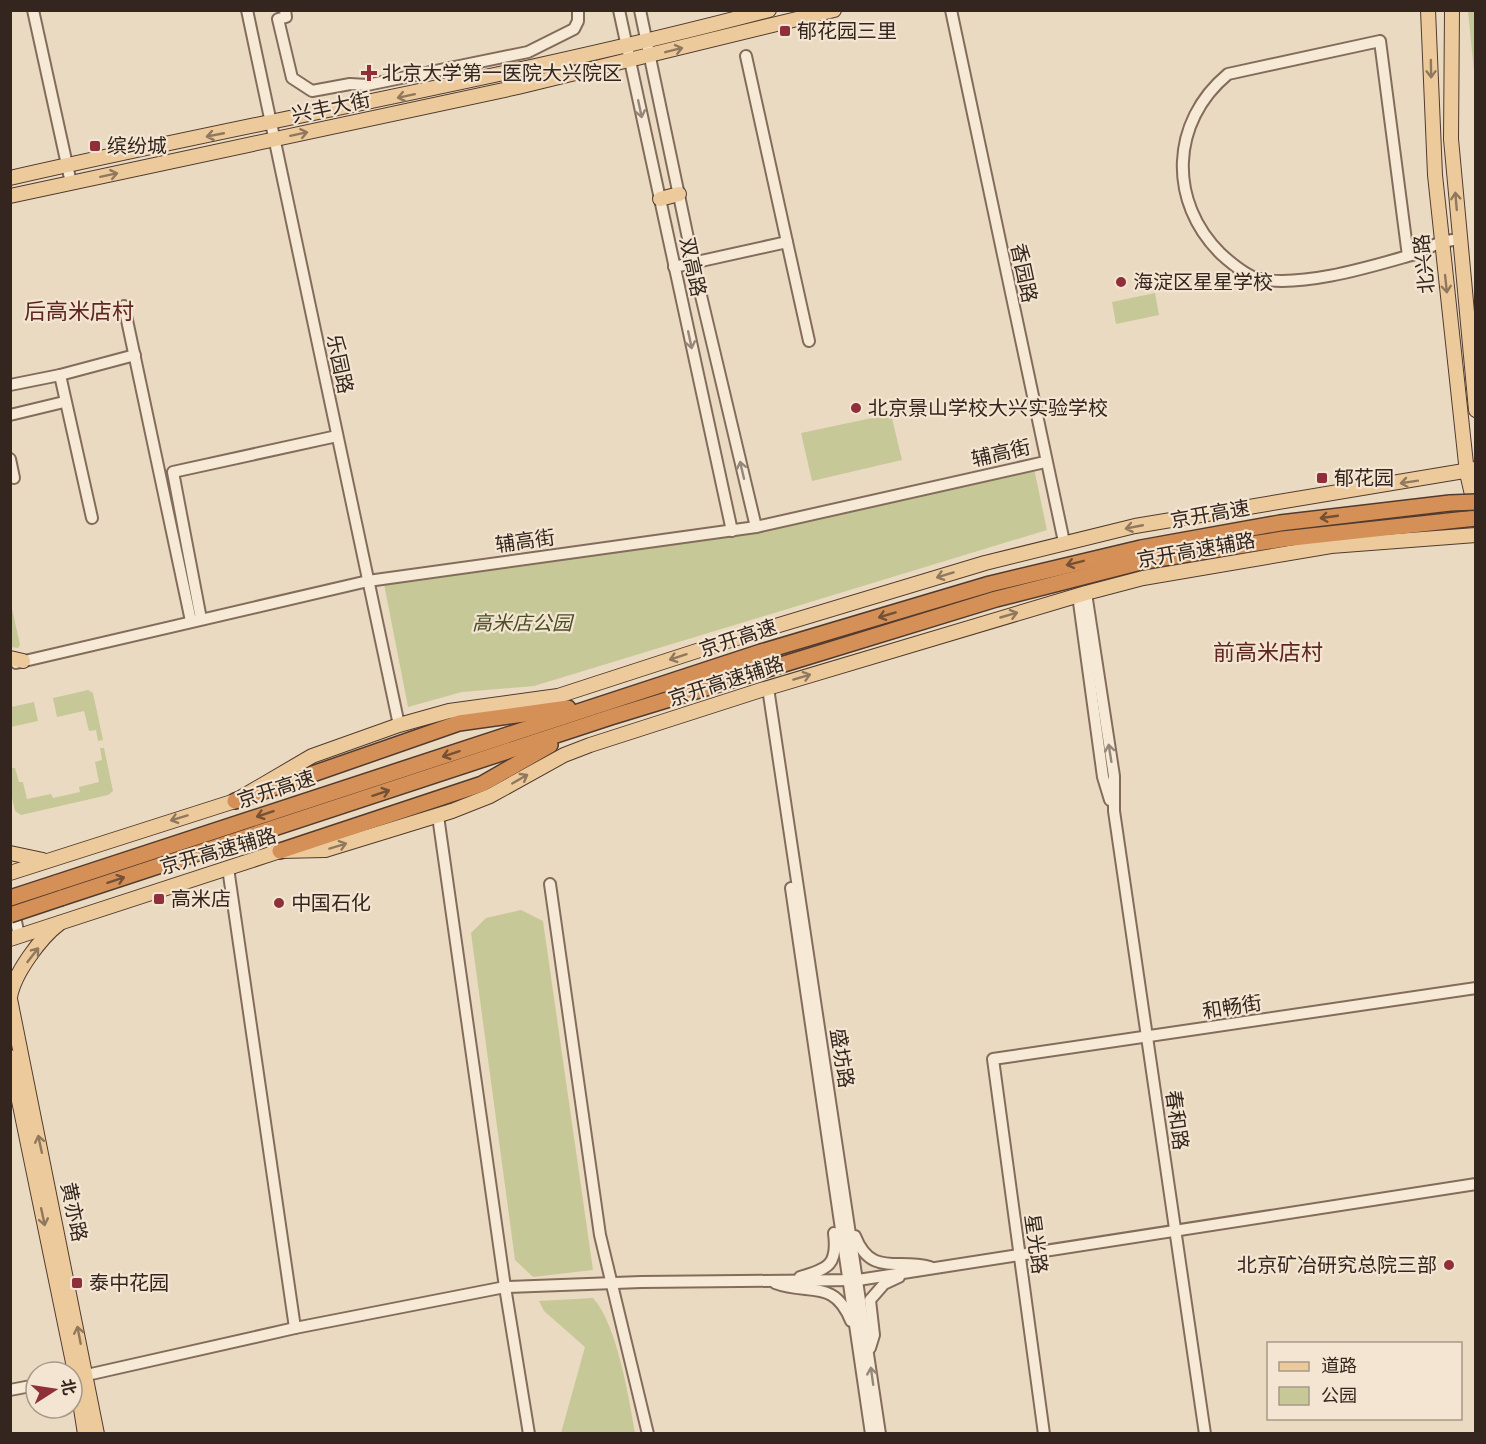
<svg xmlns="http://www.w3.org/2000/svg" width="1486" height="1444" font-family="'Playfair Display','Noto Sans SC',serif">
<style>
.green{fill:#c7c897}
.lines{fill:none;stroke-linecap:round;stroke-linejoin:round}
.minor-casing{stroke:#836c5b;stroke-width:14}
.major-casing{stroke:#513b2f;stroke-width:16}
.highway-casing{stroke:#513b2f;stroke-width:18}
.minor{stroke:#f6e9d5;stroke-width:10}
.major{stroke:#ecca9c;stroke-width:14}
.highway{stroke:#d59058;stroke-width:15}
.highway-bridge-casing{stroke:#513b2f;stroke-width:18;stroke-linecap:butt}
.highway-bridge{stroke:#d59058;stroke-width:15}
.oneway{stroke:#90785d}
.oneway2{stroke:#95887a}
.oneway3{stroke:#745035}
.poi-dot{fill:#8e2f3a;stroke:#f3e5d1;stroke-width:2}
.labels{text-anchor:middle;stroke-width:4.5;stroke-linejoin:round;paint-order:stroke}
.poi-label{font-size:20px;fill:#34261e;stroke:#f3e5d1;text-anchor:start}
.street-label{font-size:20px;fill:#34261e;stroke:#f3e5d1}
.park-label{font-size:20px;font-style:italic;fill:#494f26;stroke:#f3e5d1}
.quarter-label{font-size:22px;fill:#5e2620;stroke:#f3e5d1}
</style>
<rect width="100%" height="100%" fill="#ebdac2"/>
<g class="green">
<path d="M 1468,11 L 1475,11 L 1475,82 Z"/>
<path d="M 1155,293 L 1159,315 L 1116,324 L 1112,302 Z"/>
<path d="M 891,414 L 902,460 L 812,481 L 801,433 Z"/>
<path d="M 1033,464 L 1047,530 L 534,686 L 462,692 L 408,707 L 383,579 L 703,535 Z"/>
<path d="M 10,599 L 20,645 L 18,648 L 11,647 Z"/>
<path d="M 88,690 L 93,693 L 103,740 L 98,741 L 96,730 L 89,731 L 84,711 L 57,717 L 53,698 Z"/>
<path d="M 34,702 L 38,721 L 11,727 L 11,707 Z"/>
<path d="M 100,748 L 104,748 L 113,791 L 108,795 L 21,815 L 15,811 L 11,794 L 11,768 L 15,768 L 19,782 L 23,782 L 27,799 L 51,794 L 53,798 L 80,792 L 79,787 L 99,782 L 95,762 L 102,760 Z"/>
<path d="M 521,910 L 543,921 L 593,1270 L 533,1277 L 515,1260 L 471,933 L 486,918 Z"/>
<path d="M 593,1298 C 617,1324 629,1398 635,1433 L 561,1433 L 585,1347 L 544,1311 L 539,1301 Z"/>
</g>
<g class="lines">
<g class="minor-casing">
<g id="minor">
<path d="M 33,10 L 71,183"/>
<path d="M 247,10 L 399,725"/>
<path d="M 285,10 L 286,17 L 278,19 L 292,78 L 312,91 L 350,84 L 367,85 L 528,52 L 574,29 L 578,21 L 578,10"/>
<path d="M 619,10 L 732,531"/>
<path d="M 640,10 L 693,262 L 756,527"/>
<path d="M 951,10 L 1064,542"/>
<path d="M 746,56 L 787,242"/>
<path d="M 1408,256 L 1380,41 L 1228,74 C 1170,122 1168,202 1221,254 C 1231,263 1246,276 1259,279 C 1303,287 1366,268 1408,256 L 1412,255 L 1441,242 L 1459,239"/>
<path d="M 674,267 L 787,242 L 809,341"/>
<path d="M 124,306 L 191,621"/>
<path d="M 60,375 L 135,355"/>
<path d="M 10,385 L 60,375 L 92,518"/>
<path d="M 10,415 L 64,402"/>
<path d="M 10,459 L 14,478"/>
<path d="M 1086,593 L 1114,776 L 1114,811 L 1205,1434"/>
<path d="M 1078,595 L 1103,777 L 1110,800"/>
<path d="M 201,619 L 173,472 L 337,436"/>
<path d="M 16,663 L 368,581 L 756,527 L 1045,462"/>
<path d="M 768,688 L 880,1434"/>
<path d="M 438,816 L 505,1287 L 529,1434"/>
<path d="M 228,868 L 295,1328"/>
<path d="M 550,884 L 600,1235 L 648,1434"/>
<path d="M 791,888 L 871,1434"/>
<path d="M 13,907 L 19,936"/>
<path d="M 855,1236 C 871,1277 897,1258 930,1267"/>
<path d="M 800,1277 C 829,1269 838,1264 834,1233"/>
<path d="M 775,1283 C 809,1296 834,1278 851,1321"/>
<path d="M 870,1348 L 874,1335 L 870,1300 L 884,1284 L 899,1277"/>
<path d="M 78,1377 L 295,1328 L 505,1287 L 641,1282 L 858,1280 L 1476,1184"/>
<path d="M 10,1390 L 36,1385"/>
<path d="M 1044,1434 L 993,1059 L 1476,988"/>
</g>
</g>
<g class="major-casing">
<g id="major">
<path d="M 1428,10 L 1435,175 L 1467,473 L 1476,512"/>
<path d="M 1452,10 L 1451,139 L 1476,410"/>
<path d="M 10,178 C 263,120 519,76 769,10"/>
<path d="M 10,196 L 518,87 L 834,10"/>
<path d="M 660,199 L 679,194"/>
<path d="M 10,658 L 23,661"/>
<path d="M 10,853 L 43,860"/>
<path d="M 10,873 L 235,801 L 312,756 L 399,725 L 449,711 L 558,696 L 746,635 L 985,563 L 1135,526 L 1476,469"/>
<path d="M 10,939 L 280,851 L 325,850 L 452,811 L 490,796 L 564,755 L 590,745 L 761,690 L 1086,593 L 1143,578 L 1331,546 L 1476,535"/>
<path d="M 10,997 C 14,974 40,938 60,923"/>
<path d="M 10,999 L 97,1434"/>
<path d="M 10,1057 L 76,1377 L 85,1434"/>
</g>
</g>
<g class="highway-casing">
<g id="highway">
<path d="M 235,801 L 459,723 L 568,708"/>
<path d="M 280,851 L 482,784 L 550,745"/>
<path d="M 56,883 L 761,652 L 990,584 L 1141,548 L 1280,523 L 1450,503"/>
<path d="M 61,898 L 611,717 L 996,599 L 1145,561 L 1283,539 L 1476,518"/>
</g>
</g>
<use href="#minor" class="minor"/>
<use href="#major" class="major"/>
<use href="#highway" class="highway"/>
<g class="highway-bridge-casing">
<g id="highway-bridge">
<path d="M 1450,503 L 1476,502"/>
<path d="M 10,898 L 56,883"/>
<path d="M 10,915 L 61,898"/>
</g>
</g>
<use href="#highway-bridge" class="highway-bridge"/>
</g>
<defs><path id="oneway-shaft" d="M-6 0H5M1.5-3L5.5 0L1.5 3" fill="none" stroke-width="1.6" stroke-linecap="round" stroke-linejoin="round" transform="scale(1.5)"/></defs>
<g class="oneway">
<use href="#oneway-shaft" transform="translate(674 50) rotate(-14)"/>
<use href="#oneway-shaft" transform="translate(1431 69) rotate(89)"/>
<use href="#oneway-shaft" transform="translate(406 96) rotate(168)"/>
<use href="#oneway-shaft" transform="translate(299 134) rotate(-12)"/>
<use href="#oneway-shaft" transform="translate(215 135) rotate(169)"/>
<use href="#oneway-shaft" transform="translate(109 175) rotate(-12)"/>
<use href="#oneway-shaft" transform="translate(1456 201) rotate(-95)"/>
<use href="#oneway-shaft" transform="translate(1446 284) rotate(84)"/>
<use href="#oneway-shaft" transform="translate(1409 482) rotate(171)"/>
<use href="#oneway-shaft" transform="translate(1134 527) rotate(169)"/>
<use href="#oneway-shaft" transform="translate(945 575) rotate(163)"/>
<use href="#oneway-shaft" transform="translate(1009 615) rotate(-16)"/>
<use href="#oneway-shaft" transform="translate(678 657) rotate(162)"/>
<use href="#oneway-shaft" transform="translate(802 677) rotate(-17)"/>
<use href="#oneway-shaft" transform="translate(520 779) rotate(-30)"/>
<use href="#oneway-shaft" transform="translate(179 818) rotate(163)"/>
<use href="#oneway-shaft" transform="translate(338 846) rotate(-17)"/>
<use href="#oneway-shaft" transform="translate(33 955) rotate(-52)"/>
<use href="#oneway-shaft" transform="translate(40 1144) rotate(-102)"/>
<use href="#oneway-shaft" transform="translate(43 1217) rotate(78)"/>
<use href="#oneway-shaft" transform="translate(79 1335) rotate(-101)"/>
</g>
<g class="oneway2">
<use href="#oneway-shaft" transform="translate(640 109) rotate(78)"/>
<use href="#oneway-shaft" transform="translate(690 340) rotate(78)"/>
<use href="#oneway-shaft" transform="translate(742 470) rotate(-103)"/>
<use href="#oneway-shaft" transform="translate(1110 753) rotate(-99)"/>
<use href="#oneway-shaft" transform="translate(872 1376) rotate(-98)"/>
</g>
<g class="oneway3">
<use href="#oneway-shaft" transform="translate(1329 517) rotate(172)"/>
<use href="#oneway-shaft" transform="translate(1075 563) rotate(166)"/>
<use href="#oneway-shaft" transform="translate(887 615) rotate(163)"/>
<use href="#oneway-shaft" transform="translate(451 754) rotate(162)"/>
<use href="#oneway-shaft" transform="translate(381 793) rotate(-18)"/>
<use href="#oneway-shaft" transform="translate(265 814) rotate(162)"/>
<use href="#oneway-shaft" transform="translate(116 880) rotate(-18)"/>
</g>
<g class="poi-dot">
<rect x="779" y="25" width="12" height="12" rx="3"/>
<path d="M366 64h6v6h6v6h-6v6h-6v-6h-6v-6h6z"/>
<rect x="89" y="140" width="12" height="12" rx="3"/>
<circle cx="1121" cy="282" r="6"/>
<circle cx="856" cy="408" r="6"/>
<rect x="1316" y="472" width="12" height="12" rx="3"/>
<rect x="153" y="893" width="12" height="12" rx="3"/>
<circle cx="279" cy="903" r="6"/>
<circle cx="1449" cy="1265" r="6"/>
<rect x="71" y="1277" width="12" height="12" rx="3"/>
</g>
<g class="labels">
<g class="poi-label">
<text x="797" y="38">郁花园三里</text>
<text x="382" y="80">北京大学第一医院大兴院区</text>
<text x="107" y="153">缤纷城</text>
<text x="1133" y="289">海淀区星星学校</text>
<text x="868" y="415">北京景山学校大兴实验学校</text>
<text x="1334" y="485">郁花园</text>
<text x="171" y="906">高米店</text>
<text x="291" y="910">中国石化</text>
<text x="1437" y="1272" text-anchor="end">北京矿冶研究总院三部</text>
<text x="89" y="1290">泰中花园</text>
</g>
<g class="street-label">
<text transform="translate(331 107) rotate(-12)" y="7">兴丰大街</text>
<text transform="translate(1424 264) rotate(-96)" y="7">北兴路</text>
<text transform="translate(693 267) rotate(78)" y="7">双高路</text>
<text transform="translate(1024 273) rotate(78)" y="7">香园路</text>
<text transform="translate(340 364) rotate(78)" y="7">乐园路</text>
<text transform="translate(1001 453) rotate(-13)" y="7">辅高街</text>
<text transform="translate(1210 514) rotate(-10)" y="7">京开高速</text>
<text transform="translate(525 541) rotate(-8)" y="7">辅高街</text>
<text transform="translate(1196 550) rotate(-10)" y="7">京开高速辅路</text>
<text transform="translate(738 638) rotate(-18)" y="7">京开高速</text>
<text transform="translate(726 681) rotate(-18)" y="7">京开高速辅路</text>
<text transform="translate(276 789) rotate(-18)" y="7">京开高速</text>
<text transform="translate(218 851) rotate(-16)" y="7">京开高速辅路</text>
<text transform="translate(1232 1007) rotate(-9)" y="7">和畅街</text>
<text transform="translate(842 1058) rotate(81)" y="7">盛坊路</text>
<text transform="translate(1177 1120) rotate(82)" y="7">春和路</text>
<text transform="translate(74 1212) rotate(78)" y="7">黄亦路</text>
<text transform="translate(1036 1244) rotate(82)" y="7">星光路</text>
</g>
<g class="park-label">
<text x="522" y="630">高米店公园</text>
</g>
<g class="quarter-label">
<text x="79" y="319">后高米店村</text>
<text x="1268" y="660">前高米店村</text>
</g>
</g>
<rect width="1486" height="1444" fill="none" stroke="#34261e" stroke-width="24"/>
<rect x="1267" y="1342" width="195" height="78" fill="#f3e5d1" stroke="#a79989" stroke-width="1.5"/>
<rect x="1279" y="1362" width="30" height="9" fill="#ecca9c" stroke="#a79989" stroke-width="1.5"/>
<text x="1321" y="1372" font-size="18" fill="#34261e">道路</text>
<rect x="1279" y="1387" width="30" height="18" fill="#c7c897" stroke="#a79989" stroke-width="1.5"/>
<text x="1321" y="1402" font-size="18" fill="#34261e">公园</text>
<g transform="translate(54 1390) rotate(78)"><circle r="28" fill="#f3e5d1" stroke="#a79989" stroke-width="1.5"/>
<path d="M0-4.5L10 22L0 15L-10 22Z" fill="#8e2f3a"/>
<text y="-9" font-size="16" font-weight="bold" text-anchor="middle" fill="#34261e">北</text>
</g>
</svg>
